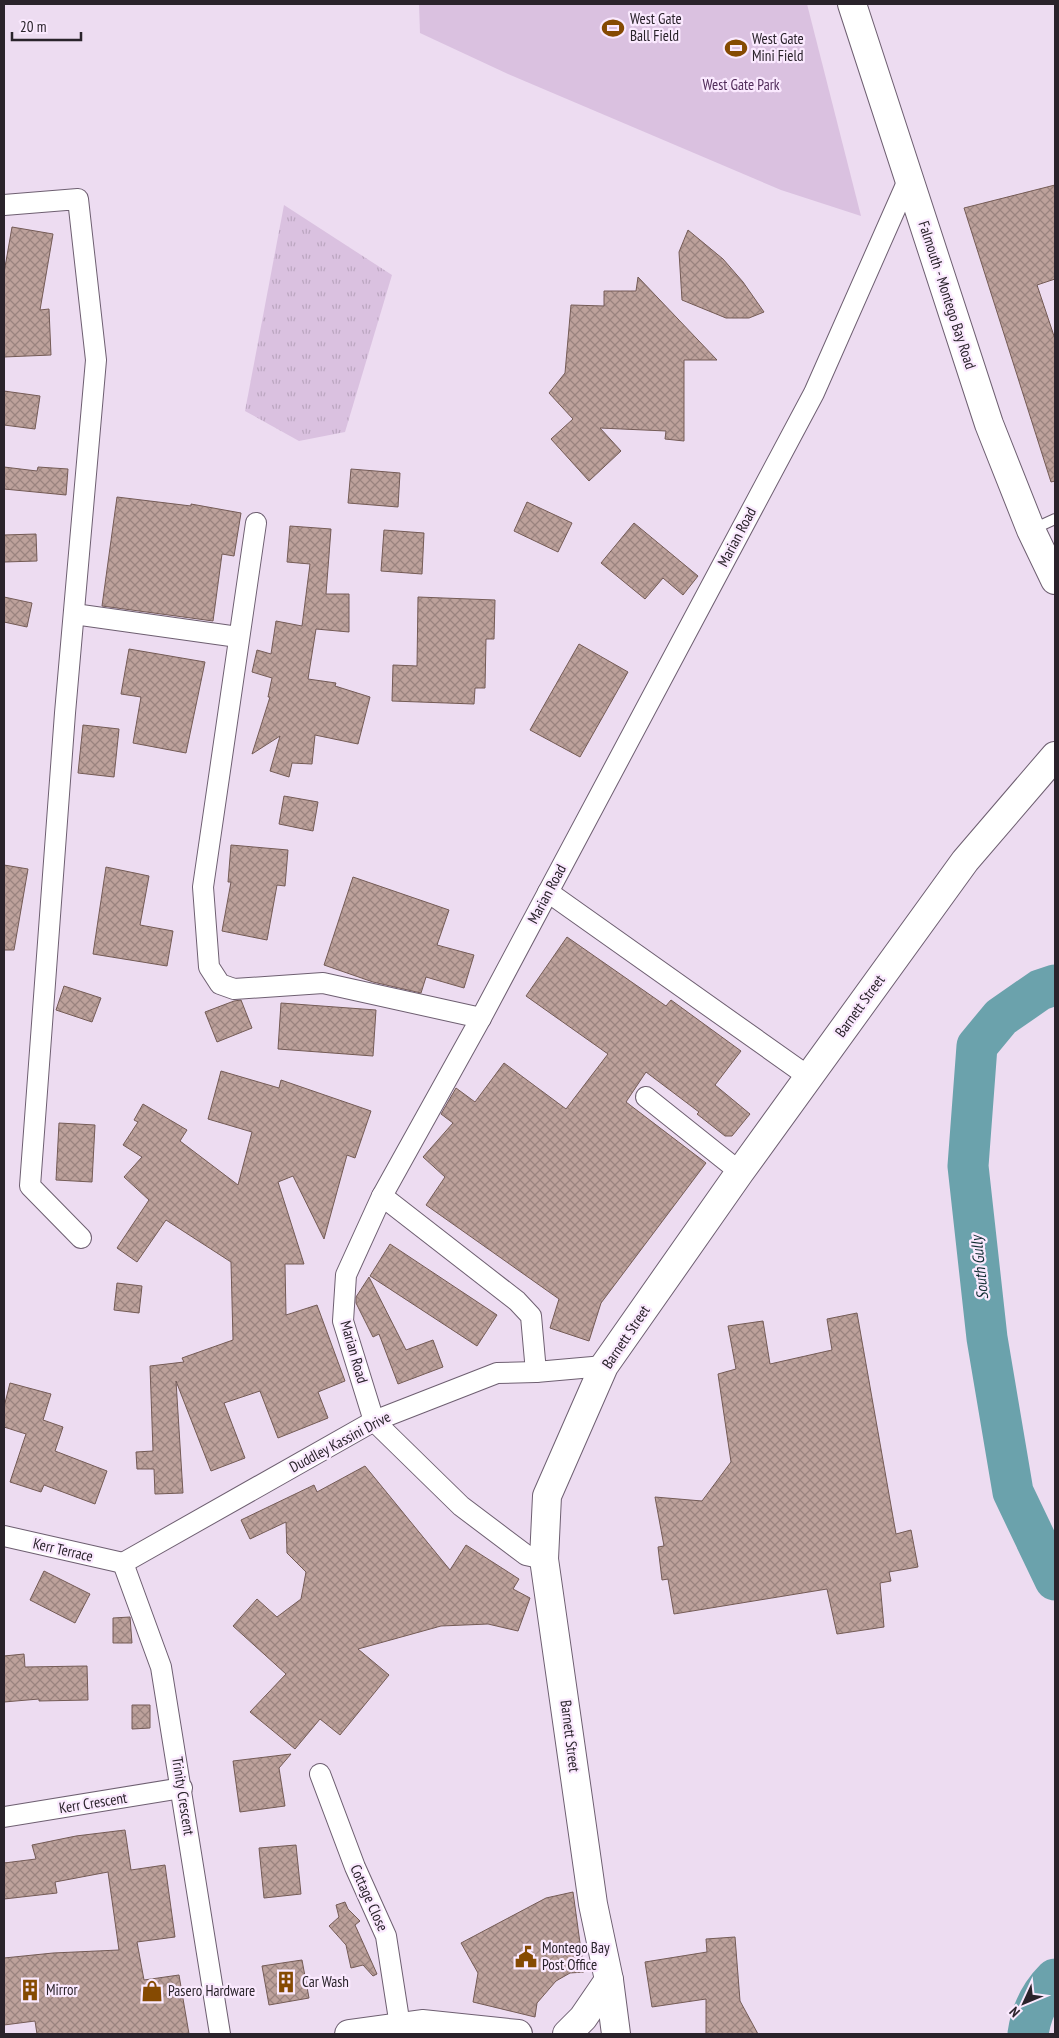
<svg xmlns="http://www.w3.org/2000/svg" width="1059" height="2038" font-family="'PT Sans Narrow',sans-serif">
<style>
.grass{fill:url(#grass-tufts)}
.park{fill:#dac1e0}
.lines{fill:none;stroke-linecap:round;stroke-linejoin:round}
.river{stroke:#6ba2ac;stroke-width:41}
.building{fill:url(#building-cross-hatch);stroke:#745b56}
.service-casing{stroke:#6e5f71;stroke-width:12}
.minor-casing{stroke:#6e5f71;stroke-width:22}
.secondary-casing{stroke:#6e5f71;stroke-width:30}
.service{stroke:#fff;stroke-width:10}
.minor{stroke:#fff;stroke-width:20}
.secondary{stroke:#fff;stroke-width:28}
.labels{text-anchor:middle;stroke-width:4.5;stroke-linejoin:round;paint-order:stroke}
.poi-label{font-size:15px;fill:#2a232b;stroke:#fae9fe;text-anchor:start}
.park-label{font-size:15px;fill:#512c5a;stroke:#fae9fe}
.street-label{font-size:15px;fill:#2a232b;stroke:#fae9fe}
.water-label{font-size:16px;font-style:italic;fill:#112e33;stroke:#fae9fe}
</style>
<defs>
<pattern id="grass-tufts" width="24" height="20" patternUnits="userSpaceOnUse" patternTransform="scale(1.25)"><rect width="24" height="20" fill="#dac1e0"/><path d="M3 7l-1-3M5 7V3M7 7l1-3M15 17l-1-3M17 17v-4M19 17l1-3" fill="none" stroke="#bba6c0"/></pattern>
<pattern id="building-cross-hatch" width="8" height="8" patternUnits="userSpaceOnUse" patternTransform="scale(1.25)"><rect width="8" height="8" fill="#bda19b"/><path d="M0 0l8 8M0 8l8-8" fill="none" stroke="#9a837f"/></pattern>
</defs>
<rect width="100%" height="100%" fill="#eddcf1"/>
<path class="grass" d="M 284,205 L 392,275 L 345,432 L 299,441 L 245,411 Z"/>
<path class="park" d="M 419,4 L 807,4 L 861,216 L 781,190 L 508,74 L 420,33 Z"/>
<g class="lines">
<g class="river">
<path d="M 1055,985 L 1040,990 L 1001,1017 L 977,1046 L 968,1166 L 987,1338 L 1013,1492 L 1055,1580"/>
<path d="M 1028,2034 C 1031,2013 1040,1994 1055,1979"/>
</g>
</g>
<g class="building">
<path d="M 1055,185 L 1055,279 L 1037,285 L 1055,339 L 1055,481 L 1051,482 L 964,208 Z"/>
<path d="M 12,227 L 53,234 L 40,310 L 49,309 L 51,355 L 4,357 L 4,273 Z"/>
<path d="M 688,230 L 723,259 L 743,282 L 764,312 L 749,318 L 726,318 L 682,300 L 679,252 Z"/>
<path d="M 638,277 L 717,360 L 684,360 L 684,441 L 665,439 L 666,431 L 600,428 L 621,451 L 589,481 L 551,439 L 573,419 L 549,393 L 565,373 L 571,305 L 604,306 L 604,291 L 636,291 Z"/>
<path d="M 4,391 L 40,396 L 35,429 L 4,425 Z"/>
<path d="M 4,467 L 37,471 L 38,467 L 68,469 L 66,495 L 4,489 Z"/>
<path d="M 351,469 L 400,473 L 398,507 L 348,503 Z"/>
<path d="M 117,497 L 191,506 L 191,504 L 241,513 L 234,556 L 222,554 L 213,621 L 102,606 Z"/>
<path d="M 527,502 L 572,523 L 558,552 L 514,531 Z"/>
<path d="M 634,523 L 698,576 L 683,595 L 663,578 L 645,599 L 601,563 Z"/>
<path d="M 290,526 L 331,529 L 326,594 L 349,594 L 349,632 L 316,629 L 308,679 L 336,683 L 335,686 L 370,697 L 358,744 L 315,735 L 312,764 L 292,763 L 289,777 L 270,771 L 280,736 L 252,754 L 270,697 L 268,697 L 272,678 L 252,672 L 257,650 L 271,654 L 276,621 L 302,626 L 310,564 L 287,562 Z"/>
<path d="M 384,530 L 424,533 L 422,574 L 381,571 Z"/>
<path d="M 36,534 L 37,561 L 4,562 L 4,535 Z"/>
<path d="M 4,597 L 32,603 L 27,627 L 4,622 Z"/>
<path d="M 418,597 L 495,600 L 494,639 L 486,639 L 485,688 L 475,688 L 474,704 L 392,701 L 393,665 L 417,666 Z"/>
<path d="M 579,644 L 628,672 L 580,757 L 530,730 Z"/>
<path d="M 129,649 L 205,662 L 186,753 L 133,743 L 141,697 L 121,694 Z"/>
<path d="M 83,725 L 119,729 L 114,777 L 78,773 Z"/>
<path d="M 284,796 L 318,802 L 313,831 L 279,824 Z"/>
<path d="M 231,845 L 288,850 L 285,886 L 277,885 L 267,940 L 222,931 L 231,882 L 228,882 Z"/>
<path d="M 4,865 L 28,869 L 14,950 L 4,950 Z"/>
<path d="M 106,867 L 149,876 L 140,925 L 173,931 L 167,966 L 93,954 Z"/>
<path d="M 353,877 L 449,910 L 437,945 L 474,955 L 464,988 L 426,977 L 421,993 L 373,982 L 324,965 Z"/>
<path d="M 567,937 L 666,1006 L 671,1000 L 741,1051 L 715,1085 L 750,1114 L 732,1136 L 725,1136 L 697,1114 L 699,1112 L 646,1072 L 626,1102 L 706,1163 L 601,1303 L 589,1341 L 550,1328 L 559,1299 L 426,1205 L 445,1177 L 423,1157 L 453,1123 L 441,1114 L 456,1088 L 475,1102 L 504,1063 L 566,1109 L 608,1054 L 526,996 Z"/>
<path d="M 64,986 L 101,998 L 92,1022 L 56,1010 Z"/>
<path d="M 241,1000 L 252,1028 L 217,1042 L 205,1012 L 234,1001 Z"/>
<path d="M 281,1003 L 376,1010 L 373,1056 L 278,1049 Z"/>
<path d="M 221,1071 L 279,1088 L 281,1080 L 371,1111 L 355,1158 L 347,1155 L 324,1239 L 293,1176 L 278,1182 L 304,1264 L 285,1264 L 286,1315 L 317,1305 L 345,1381 L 318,1392 L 328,1418 L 278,1438 L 260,1391 L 224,1403 L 245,1458 L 211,1471 L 176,1381 L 183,1493 L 155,1494 L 154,1469 L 137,1469 L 136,1452 L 153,1451 L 150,1366 L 184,1362 L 182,1358 L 233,1340 L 231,1262 L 166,1220 L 137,1262 L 117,1248 L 149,1200 L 124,1177 L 142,1157 L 123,1145 L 138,1122 L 134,1120 L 143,1104 L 187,1130 L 180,1141 L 238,1185 L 252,1132 L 208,1119 Z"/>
<path d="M 59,1123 L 95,1125 L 92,1182 L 56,1180 Z"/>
<path d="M 390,1244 L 497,1315 L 477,1346 L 370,1276 Z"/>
<path d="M 369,1277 L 406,1350 L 433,1340 L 443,1367 L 398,1384 L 379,1334 L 373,1337 L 356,1303 L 356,1297 Z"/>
<path d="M 117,1283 L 142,1286 L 139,1313 L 114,1310 Z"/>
<path d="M 857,1313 L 896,1534 L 911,1530 L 918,1567 L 889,1572 L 891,1581 L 880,1583 L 884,1627 L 837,1634 L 827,1589 L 674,1614 L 668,1579 L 662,1580 L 658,1547 L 664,1546 L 655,1497 L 702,1501 L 731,1462 L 718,1374 L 736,1369 L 728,1326 L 763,1321 L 770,1364 L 832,1350 L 827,1319 Z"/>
<path d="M 10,1383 L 51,1394 L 43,1420 L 63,1427 L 55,1451 L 107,1471 L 95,1504 L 44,1485 L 41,1492 L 10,1482 L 26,1434 L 4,1427 L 4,1407 Z"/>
<path d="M 365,1466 L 450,1570 L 466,1545 L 519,1579 L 513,1589 L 530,1598 L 518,1631 L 488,1624 L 441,1626 L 358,1649 L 389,1675 L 340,1735 L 320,1719 L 295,1749 L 250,1712 L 286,1674 L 233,1626 L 257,1599 L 277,1617 L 301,1599 L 306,1572 L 287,1553 L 286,1522 L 250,1539 L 241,1520 L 314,1485 L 317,1492 Z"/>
<path d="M 44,1571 L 90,1594 L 75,1623 L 30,1600 Z"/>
<path d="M 130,1617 L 132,1643 L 113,1643 L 113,1618 Z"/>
<path d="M 24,1654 L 25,1667 L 87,1666 L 88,1700 L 39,1701 L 39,1699 L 4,1702 L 4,1656 Z"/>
<path d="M 132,1705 L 150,1705 L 150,1728 L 132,1729 Z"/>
<path d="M 291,1754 L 279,1768 L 285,1806 L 240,1812 L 233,1761 Z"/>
<path d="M 125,1830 L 131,1870 L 165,1865 L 175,1937 L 137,1942 L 144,1980 L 179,1975 L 189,2034 L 37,2034 L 35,2021 L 4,2025 L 4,1958 L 53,1953 L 119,1950 L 108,1872 L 55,1882 L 57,1893 L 4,1899 L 4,1863 L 36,1859 L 32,1845 L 76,1836 Z"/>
<path d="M 296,1845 L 301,1894 L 264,1898 L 259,1848 Z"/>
<path d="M 573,1892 L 584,1972 L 570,1973 L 556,1981 L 537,2003 L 535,2017 L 473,2002 L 478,1973 L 461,1943 L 546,1898 Z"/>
<path d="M 345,1902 L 348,1909 L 360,1921 L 355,1925 L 377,1974 L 373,1976 L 363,1965 L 351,1968 L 346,1945 L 329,1926 L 339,1917 L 336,1905 Z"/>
<path d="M 735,1937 L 740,2001 L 758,2034 L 706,2034 L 706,1999 L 652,2007 L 645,1962 L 707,1952 L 706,1939 Z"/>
<path d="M 302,1960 L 309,1998 L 269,2005 L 262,1966 Z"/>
</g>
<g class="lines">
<g class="service-casing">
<path id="service" d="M 1031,530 L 1055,519"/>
</g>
<g class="minor-casing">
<g id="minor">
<path d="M 4,205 L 78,199 L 96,360 L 65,713 L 30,1186 L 81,1238"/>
<path d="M 256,523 L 203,887 L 209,967 L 220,984 L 234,989 L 323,983 L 481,1018"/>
<path d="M 74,614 L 238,637"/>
<path d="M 548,892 L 809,1077"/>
<path d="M 646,1097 L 740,1172"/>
<path d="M 382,1196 L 517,1301 L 531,1316 L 536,1372"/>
<path d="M 4,1536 L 123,1563"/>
<path d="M 544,1559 L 526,1555 L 461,1506 L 374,1421 L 343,1321 L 346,1275 L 382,1196 L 481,1018 L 814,393 L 909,178"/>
<path d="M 123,1563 L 374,1421 L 497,1373 L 536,1372 L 604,1366"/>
<path d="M 123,1563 L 161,1667 L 220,2034"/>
<path d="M 320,1774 L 355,1867 L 386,1936 L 400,2026"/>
<path d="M 4,1817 L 182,1788"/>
</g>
</g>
<g class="secondary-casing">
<g id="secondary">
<path d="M 852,4 L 989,424 L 1031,530 L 1055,580"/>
<path d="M 349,2034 L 422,2024 L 518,2034"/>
<path d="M 567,2034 L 583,2018 L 609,1980"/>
<path d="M 616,2034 L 609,1980 L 593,1904 L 544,1559 L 547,1496 L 604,1366 L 740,1172 L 965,861 L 1055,756"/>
</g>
</g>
<use href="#service" class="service"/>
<use href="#minor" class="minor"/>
<use href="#secondary" class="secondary"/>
</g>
<defs>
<g id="stadium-bare" transform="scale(1.725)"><path d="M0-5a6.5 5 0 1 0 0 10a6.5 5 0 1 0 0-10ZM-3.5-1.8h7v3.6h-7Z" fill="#854a02" stroke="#fae9fe" stroke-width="2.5" paint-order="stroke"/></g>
<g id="civic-bare" transform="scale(1.725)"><path d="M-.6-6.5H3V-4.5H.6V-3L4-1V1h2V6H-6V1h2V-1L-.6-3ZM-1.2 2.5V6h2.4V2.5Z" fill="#854a02" stroke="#fae9fe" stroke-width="2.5" paint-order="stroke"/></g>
<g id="building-bare" transform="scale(1.725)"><path d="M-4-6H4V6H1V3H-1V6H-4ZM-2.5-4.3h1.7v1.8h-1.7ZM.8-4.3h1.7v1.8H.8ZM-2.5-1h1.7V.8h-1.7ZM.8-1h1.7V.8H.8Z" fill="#854a02" stroke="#fae9fe" stroke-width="2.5" paint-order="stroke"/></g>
<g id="shop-bare" transform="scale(1.725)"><path d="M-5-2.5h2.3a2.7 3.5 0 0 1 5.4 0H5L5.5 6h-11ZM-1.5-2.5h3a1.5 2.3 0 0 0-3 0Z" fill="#854a02" stroke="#fae9fe" stroke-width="2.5" paint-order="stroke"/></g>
</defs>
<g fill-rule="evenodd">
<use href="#stadium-bare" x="613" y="28"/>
<use href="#stadium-bare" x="736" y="48"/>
<use href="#civic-bare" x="526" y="1957"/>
<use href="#building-bare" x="286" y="1982"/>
<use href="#building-bare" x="30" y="1990"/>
<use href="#shop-bare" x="152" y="1991"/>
</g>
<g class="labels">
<g class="poi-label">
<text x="630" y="24">West Gate<tspan x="630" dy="17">Ball Field</tspan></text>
<text x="752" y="44">West Gate<tspan x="752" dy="17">Mini Field</tspan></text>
<text x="542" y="1953">Montego Bay<tspan x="542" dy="17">Post Office</tspan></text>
<text x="302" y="1987">Car Wash</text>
<text x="46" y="1995">Mirror</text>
<text x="168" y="1996">Pasero Hardware</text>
</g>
<g class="park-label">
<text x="741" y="90">West Gate Park</text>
</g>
<g class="street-label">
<text transform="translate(947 295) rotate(72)" y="5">Falmouth - Montego Bay Road</text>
<text transform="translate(737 537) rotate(-62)" y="5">Marian Road</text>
<text transform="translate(547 894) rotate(-62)" y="5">Marian Road</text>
<text transform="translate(860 1006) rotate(-54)" y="5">Barnett Street</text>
<text transform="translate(626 1337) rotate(-56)" y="5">Barnett Street</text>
<text transform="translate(354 1352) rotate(74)" y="5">Marian Road</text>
<text transform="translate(340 1442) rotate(-28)" y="5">Duddley Kassini Drive</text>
<text transform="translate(63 1550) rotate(13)" y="5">Kerr Terrace</text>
<text transform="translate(570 1736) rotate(83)" y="5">Barnett Street</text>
<text transform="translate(183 1796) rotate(81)" y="5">Trinity Crescent</text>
<text transform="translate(93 1803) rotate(-9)" y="5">Kerr Crescent</text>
<text transform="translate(369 1898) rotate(66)" y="5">Cottage Close</text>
</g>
<g class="water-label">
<text transform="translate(979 1268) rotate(-96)" y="6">South Gully</text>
</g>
</g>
<rect width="1059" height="2038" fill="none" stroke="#2a232b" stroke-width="10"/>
<g transform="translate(1024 2003) rotate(226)" stroke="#fae9fe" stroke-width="4" paint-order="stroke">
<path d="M0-4L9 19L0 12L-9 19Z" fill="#2a232b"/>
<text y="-8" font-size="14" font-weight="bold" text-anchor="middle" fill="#2a232b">N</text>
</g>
<path d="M12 32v8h69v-8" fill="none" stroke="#2a232b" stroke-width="2.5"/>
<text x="20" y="32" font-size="15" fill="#2a232b" stroke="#fae9fe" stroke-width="4" paint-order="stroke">20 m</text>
</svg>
